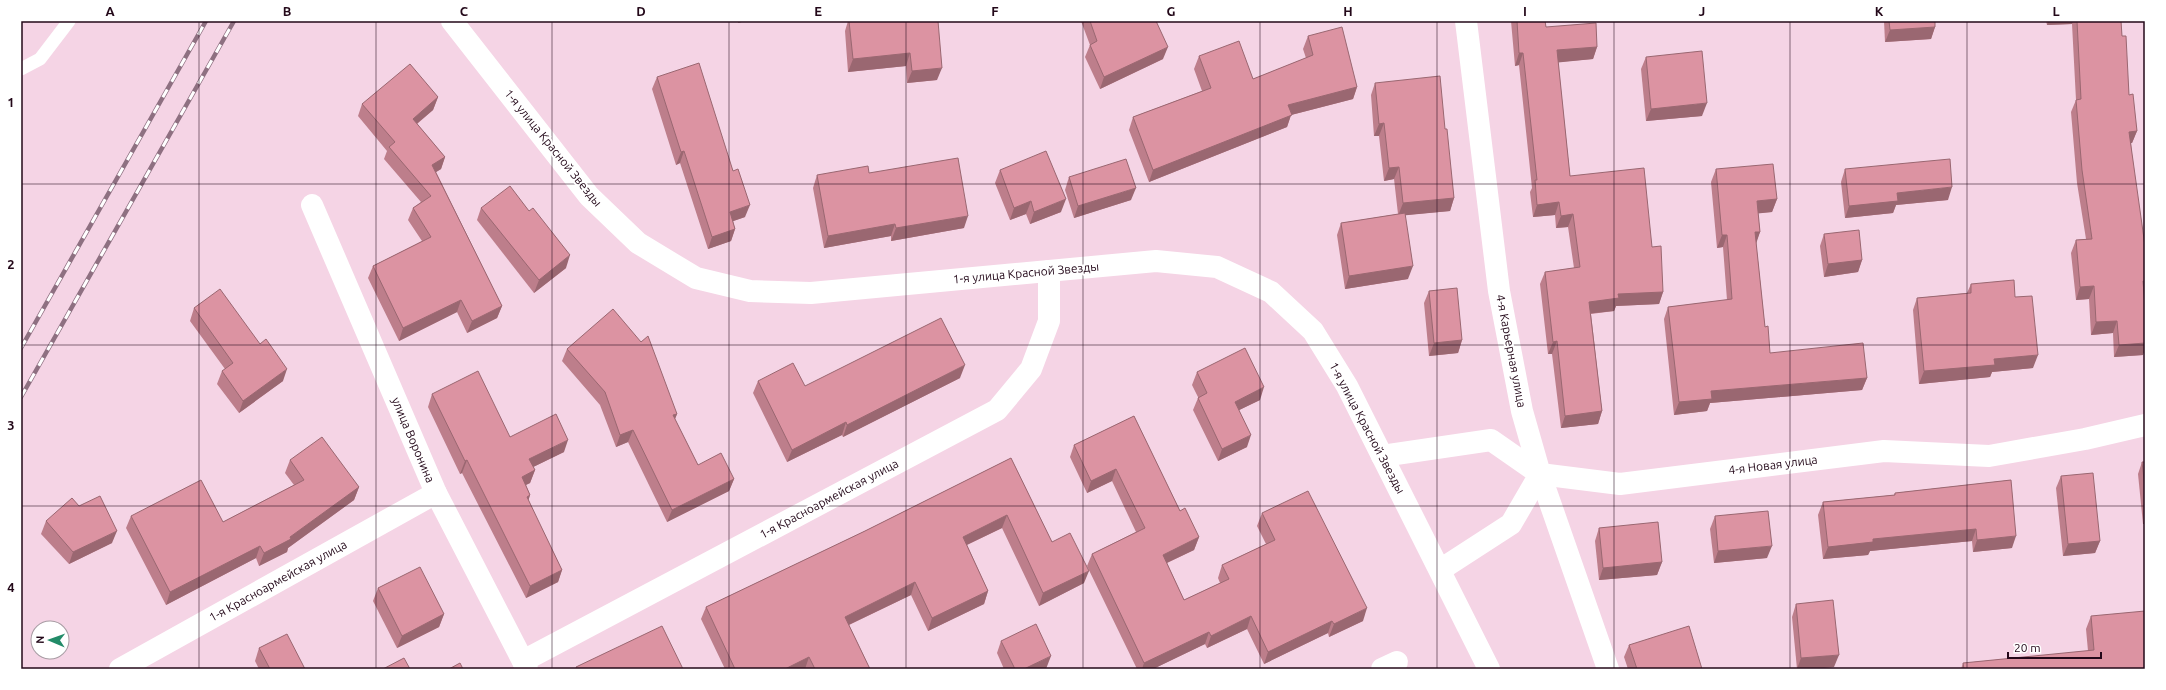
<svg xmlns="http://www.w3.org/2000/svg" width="2166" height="690" font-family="Ubuntu,sans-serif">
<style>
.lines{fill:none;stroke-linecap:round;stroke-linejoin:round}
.lane{stroke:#fff;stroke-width:13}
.street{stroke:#fff;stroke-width:22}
.primary{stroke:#fff;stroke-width:22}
.rail-casing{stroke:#8e7081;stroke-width:4.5}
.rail{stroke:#fff;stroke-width:3;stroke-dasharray:9;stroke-linecap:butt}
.wall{fill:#bd7e8b}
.shaded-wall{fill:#9a6771}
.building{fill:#dc93a2;stroke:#9a6771}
.grid{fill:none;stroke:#230819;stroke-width:1;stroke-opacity:0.55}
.labels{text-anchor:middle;stroke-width:4;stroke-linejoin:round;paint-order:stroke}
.street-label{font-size:12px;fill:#230819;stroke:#fff}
.neatline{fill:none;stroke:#230819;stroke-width:1.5}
.grid-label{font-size:13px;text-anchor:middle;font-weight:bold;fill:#230819}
</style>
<rect width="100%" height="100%" fill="#f5d4e5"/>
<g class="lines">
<path class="lane" d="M 21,69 L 40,59 L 69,21"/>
<g class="street">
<path d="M 1466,21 L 1499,291 L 1522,411 L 1540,474 L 1608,669"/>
<path d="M 312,205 L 436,493 L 527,669"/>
<path d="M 1382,456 L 1491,440 L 1540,474"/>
<path d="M 1440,570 L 1511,524 L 1540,474 L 1620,484 L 1884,451 L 1989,456 L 2085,439 L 2145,425"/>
<path d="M 523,661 L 997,410 L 1031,369 L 1049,321 L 1049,271"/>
<path d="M 120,669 L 436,493"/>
<path d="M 1382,669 L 1397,662"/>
</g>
<path class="primary" d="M 452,21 L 589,196 L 638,243 L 696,278 L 750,291 L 811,293 L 1156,261 L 1217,267 L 1271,292 L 1313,331 L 1347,386 L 1489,669"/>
<g class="rail-casing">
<g id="rail">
<path d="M 21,348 L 206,21"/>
<path d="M 21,397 L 234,21"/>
</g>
</g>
<use href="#rail" class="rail"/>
</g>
<g class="wall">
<path d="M 848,21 L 938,21 L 937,80 L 907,83 L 906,66 L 848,72 L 845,31 Z"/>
<path d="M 1081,21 L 1156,21 L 1163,59 L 1100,89 L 1085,57 L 1090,45 Z"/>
<path d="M 1511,21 L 1545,21 L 1546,27 L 1597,47 L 1593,59 L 1558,62 L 1570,176 L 1652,247 L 1663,292 L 1659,304 L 1616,306 L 1614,311 L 1591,314 L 1602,411 L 1598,424 L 1561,428 L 1552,354 L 1548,354 L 1540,284 L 1545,272 L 1574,268 L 1568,227 L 1556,228 L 1555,215 L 1533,217 L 1530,192 L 1532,188 L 1519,65 L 1515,66 Z"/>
<path d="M 1884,21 L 1935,21 L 1935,27 L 1931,39 L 1885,42 Z"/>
<path d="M 2046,21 L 2121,21 L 2122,36 L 2129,95 L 2137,131 L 2132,143 L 2131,143 L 2144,293 L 2143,355 L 2114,357 L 2113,333 L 2091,335 L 2089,299 L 2076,300 L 2071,253 L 2076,240 L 2086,239 L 2077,183 L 2071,112 L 2076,100 L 2072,24 L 2047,25 Z"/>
<path d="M 1308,36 L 1357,87 L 1353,99 L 1291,115 L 1287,127 L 1149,182 L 1129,130 L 1133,117 L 1202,91 L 1194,69 L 1199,56 L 1253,79 L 1306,58 L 1303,49 Z"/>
<path d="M 1646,57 L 1702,116 L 1646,121 L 1641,69 Z"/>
<path d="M 657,77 L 745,217 L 733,221 L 735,229 L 731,241 L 708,249 L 680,163 L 676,165 L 652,89 Z"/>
<path d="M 1375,83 L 1445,129 L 1454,198 L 1450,211 L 1405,215 L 1408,279 L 1345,289 L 1337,235 L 1341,223 L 1398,214 L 1394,179 L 1384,181 L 1379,136 L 1374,136 L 1371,95 Z"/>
<path d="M 438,97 L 433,110 L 417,124 L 445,157 L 441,169 L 436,172 L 502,306 L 497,318 L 467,333 L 457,312 L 399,341 L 368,278 L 373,266 L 422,241 L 408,220 L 413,208 L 421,202 L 384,159 L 387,151 L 358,116 L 362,104 Z"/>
<path d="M 1716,169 L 1777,199 L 1772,212 L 1758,213 L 1760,232 L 1756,242 L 1765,327 L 1770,353 L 1867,378 L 1862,390 L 1710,403 L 1707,411 L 1674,415 L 1664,319 L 1668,307 L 1727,300 L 1723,247 L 1717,248 L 1711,182 Z"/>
<path d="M 1845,169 L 1948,200 L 1896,205 L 1893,213 L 1845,218 L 1841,182 Z"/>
<path d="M 1000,170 L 1061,212 L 1030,224 L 1026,214 L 1010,220 L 995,183 Z"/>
<path d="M 869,173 L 964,228 L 891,241 L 891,236 L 824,248 L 813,188 L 817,175 Z"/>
<path d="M 1069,177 L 1131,200 L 1074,218 L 1065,190 Z"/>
<path d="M 481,208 L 566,268 L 534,293 L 477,220 Z"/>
<path d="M 1824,234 L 1862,260 L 1858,272 L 1824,277 L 1820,246 Z"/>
<path d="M 1971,284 L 2015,297 L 2033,368 L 1992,372 L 1990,377 L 1919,384 L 1913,310 L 1917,298 L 1967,293 Z"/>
<path d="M 1429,291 L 1462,340 L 1458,353 L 1429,356 L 1424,303 Z"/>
<path d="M 194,308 L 260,344 L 283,381 L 239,413 L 217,384 L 222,371 L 225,369 L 190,321 Z"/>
<path d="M 567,349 L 677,414 L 675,419 L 698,465 L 734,479 L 729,491 L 667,522 L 628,442 L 616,447 L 600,405 L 562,361 Z"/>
<path d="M 1197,372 L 1260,400 L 1239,410 L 1247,447 L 1218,461 L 1193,410 L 1198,398 L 1198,397 L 1192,385 Z"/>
<path d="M 960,378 L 843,437 L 842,435 L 787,462 L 753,393 L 758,381 L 805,386 Z"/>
<path d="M 432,394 L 510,437 L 564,452 L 533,467 L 535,470 L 530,483 L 526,485 L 530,495 L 528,501 L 562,570 L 558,582 L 526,598 L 462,473 L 460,474 L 428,407 Z"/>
<path d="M 1134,416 L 1180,511 L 1199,537 L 1194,550 L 1167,563 L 1184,600 L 1220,583 L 1218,578 L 1222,565 L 1266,544 L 1257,526 L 1262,513 L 1363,621 L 1329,637 L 1328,633 L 1264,664 L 1247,629 L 1207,648 L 1205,644 L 1153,669 L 1137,669 L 1087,566 L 1092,554 L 1136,532 L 1112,481 L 1087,493 L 1070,457 L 1074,445 Z"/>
<path d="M 1011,458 L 1052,542 L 1084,583 L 1039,606 L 1002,528 L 967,545 L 988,591 L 984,604 L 928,631 L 911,595 L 849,625 L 870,669 L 725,669 L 701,619 L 706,607 L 865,531 Z"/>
<path d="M 290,460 L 359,487 L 354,500 L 288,548 L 287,552 L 259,566 L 256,558 L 166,605 L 126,528 L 131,516 L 223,522 L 294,485 L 285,473 Z"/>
<path d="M 2142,462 L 2145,462 L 2145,524 L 2143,524 L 2138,474 Z"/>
<path d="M 2061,476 L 2100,541 L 2095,553 L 2063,556 L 2056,488 Z"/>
<path d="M 2011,480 L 2012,548 L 1973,552 L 1972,541 L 1870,551 L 1868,555 L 1823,559 L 1818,515 L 1823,502 L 1894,495 L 1895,493 Z"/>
<path d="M 1715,516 L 1767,558 L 1714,563 L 1710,529 Z"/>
<path d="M 46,521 L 112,543 L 69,564 L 41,534 Z"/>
<path d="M 1599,528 L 1662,562 L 1657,575 L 1599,580 L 1595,541 Z"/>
<path d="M 378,588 L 444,614 L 439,627 L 397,648 L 373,601 Z"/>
<path d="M 1796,604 L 1834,667 L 1813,669 L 1797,669 L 1792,617 Z"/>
<path d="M 2091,616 L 2145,669 L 1961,669 L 1963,663 L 2088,651 L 2086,629 Z"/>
<path d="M 1001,641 L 1046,669 L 1004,669 L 997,653 Z"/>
<path d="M 1629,645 L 1702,669 L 1628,669 L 1624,657 Z"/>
<path d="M 259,648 L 305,669 L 259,669 L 255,661 Z"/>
</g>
<g class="shaded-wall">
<path d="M 739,21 L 745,21 L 738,23 Z"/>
<path d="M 2048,21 L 2073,21 L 2072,24 L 2047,25 Z"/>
<path d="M 1935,27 L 1931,39 L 1885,42 L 1890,30 Z"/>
<path d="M 1168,47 L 1163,59 L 1100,89 L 1104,77 Z"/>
<path d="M 1597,47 L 1593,59 L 1553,63 L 1557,50 Z"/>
<path d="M 910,53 L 906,66 L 848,72 L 853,59 Z"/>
<path d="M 1519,53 L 1523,53 L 1519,65 L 1515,66 Z"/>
<path d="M 942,68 L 937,80 L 907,83 L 912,71 Z"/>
<path d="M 1357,87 L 1353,99 L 1291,115 L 1287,127 L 1149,182 L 1153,170 L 1288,105 Z"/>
<path d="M 438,97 L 433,110 L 408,131 L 413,119 Z"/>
<path d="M 1707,103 L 1702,116 L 1646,121 L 1651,109 Z"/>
<path d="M 1384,123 L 1379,136 L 1374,136 L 1379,124 Z"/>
<path d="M 2137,131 L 2132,143 L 2125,144 L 2129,132 Z"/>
<path d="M 684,151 L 680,163 L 676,165 L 681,152 Z"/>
<path d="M 445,157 L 441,169 L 428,177 L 432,165 Z"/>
<path d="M 1399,167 L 1394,179 L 1384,181 L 1389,168 Z"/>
<path d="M 1952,187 L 1948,200 L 1896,205 L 1893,213 L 1845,218 L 1849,206 L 1897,193 Z"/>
<path d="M 1136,188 L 1131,200 L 1074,218 L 1078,206 Z"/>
<path d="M 1454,198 L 1450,211 L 1398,216 L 1403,203 Z"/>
<path d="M 1066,199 L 1061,212 L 1030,224 L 1034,212 Z"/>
<path d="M 1777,199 L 1772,212 L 1753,214 L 1757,201 Z"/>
<path d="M 1031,201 L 1026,214 L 1010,220 L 1014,208 Z"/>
<path d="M 1559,202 L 1555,215 L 1533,217 L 1537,205 Z"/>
<path d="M 750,205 L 745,217 L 725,224 L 730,212 Z"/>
<path d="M 1573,214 L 1568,227 L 1556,228 L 1561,216 Z"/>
<path d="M 968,216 L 964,228 L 891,241 L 896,228 Z"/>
<path d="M 895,224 L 891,236 L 824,248 L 828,236 Z"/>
<path d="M 735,229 L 731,241 L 708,249 L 712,237 Z"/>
<path d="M 1755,232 L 1760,232 L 1756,244 Z"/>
<path d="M 1722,235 L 1727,235 L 1723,247 L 1717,248 Z"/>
<path d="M 570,255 L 566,268 L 534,293 L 539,280 Z"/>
<path d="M 1862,260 L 1858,272 L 1824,277 L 1828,264 Z"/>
<path d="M 1413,266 L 1408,279 L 1345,289 L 1349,276 Z"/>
<path d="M 2143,281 L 2145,281 L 2145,293 L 2139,294 Z"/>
<path d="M 2094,286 L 2089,299 L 2076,300 L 2080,287 Z"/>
<path d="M 1663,292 L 1659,304 L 1616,306 L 1614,311 L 1585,314 L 1589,302 L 1618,294 Z"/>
<path d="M 461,300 L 457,312 L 399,341 L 403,328 Z"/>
<path d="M 502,306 L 497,318 L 467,333 L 472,321 Z"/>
<path d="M 2117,321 L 2113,333 L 2091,335 L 2096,322 Z"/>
<path d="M 1462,340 L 1458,353 L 1429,356 L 1434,343 Z"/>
<path d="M 1557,341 L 1552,354 L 1548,354 L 1553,342 Z"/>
<path d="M 2145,343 L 2145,350 L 2143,355 L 2114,357 L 2119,345 Z"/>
<path d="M 2038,355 L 2033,368 L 1992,372 L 1990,377 L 1919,384 L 1924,371 L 1994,359 Z"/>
<path d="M 965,365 L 960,378 L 843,437 L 847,425 Z"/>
<path d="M 287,369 L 283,381 L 239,413 L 243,401 Z"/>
<path d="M 1867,378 L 1862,390 L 1710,403 L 1707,411 L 1674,415 L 1679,402 L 1711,391 Z"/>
<path d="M 1264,387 L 1260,400 L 1231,414 L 1235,402 Z"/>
<path d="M 1602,411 L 1598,424 L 1561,428 L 1565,416 Z"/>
<path d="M 677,414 L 672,426 L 673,415 Z"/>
<path d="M 846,422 L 842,435 L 787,462 L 792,450 Z"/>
<path d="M 633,430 L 628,442 L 616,447 L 620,435 Z"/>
<path d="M 1251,435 L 1247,447 L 1218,461 L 1222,449 Z"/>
<path d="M 568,440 L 564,452 L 525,471 L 529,459 Z"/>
<path d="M 467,460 L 462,473 L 460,474 L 465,461 Z"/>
<path d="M 1116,469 L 1112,481 L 1087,493 L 1091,481 Z"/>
<path d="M 535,470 L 530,483 L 517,489 L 522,477 Z"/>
<path d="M 734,479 L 729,491 L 667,522 L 672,510 Z"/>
<path d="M 359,487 L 354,500 L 288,548 L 287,552 L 259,566 L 264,553 L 290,537 Z"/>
<path d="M 530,495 L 526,508 L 527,497 Z"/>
<path d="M 1007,515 L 1002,528 L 958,549 L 963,537 Z"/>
<path d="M 2145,518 L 2145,524 L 2143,524 Z"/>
<path d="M 1976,529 L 1972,541 L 1870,551 L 1868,555 L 1823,559 L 1828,547 L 1873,539 Z"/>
<path d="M 117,531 L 112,543 L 69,564 L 73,552 Z"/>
<path d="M 2016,536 L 2012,548 L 1973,552 L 1977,540 Z"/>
<path d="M 1199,537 L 1194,550 L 1158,567 L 1163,555 Z"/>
<path d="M 2100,541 L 2095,553 L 2063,556 L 2068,544 Z"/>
<path d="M 260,546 L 256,558 L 166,605 L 170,592 Z"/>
<path d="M 1772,546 L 1767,558 L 1714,563 L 1718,551 Z"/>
<path d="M 1662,562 L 1657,575 L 1599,580 L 1603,568 Z"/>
<path d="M 562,570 L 558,582 L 526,598 L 530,586 Z"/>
<path d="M 1089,571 L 1084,583 L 1039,606 L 1043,593 Z"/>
<path d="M 915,582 L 911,595 L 840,629 L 845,617 Z"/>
<path d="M 988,591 L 984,604 L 928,631 L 932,618 Z"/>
<path d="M 1367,608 L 1363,621 L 1329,637 L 1334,624 Z"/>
<path d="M 444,614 L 439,627 L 397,648 L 402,636 Z"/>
<path d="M 1251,616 L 1247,629 L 1207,648 L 1211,636 Z"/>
<path d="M 1332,621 L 1328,633 L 1264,664 L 1268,652 Z"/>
<path d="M 1209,632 L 1205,644 L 1153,669 L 1142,669 L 1144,663 Z"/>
<path d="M 1839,655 L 1834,667 L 1813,669 L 1797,669 L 1801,658 Z"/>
<path d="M 1051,656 L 1046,669 L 1024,669 Z"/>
<path d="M 809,657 L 805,669 L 785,669 Z"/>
</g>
<g class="building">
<path d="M 849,21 L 938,21 L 942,68 L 912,71 L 910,53 L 853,59 Z"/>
<path d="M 1090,21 L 1156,21 L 1168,47 L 1104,77 L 1090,45 L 1097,41 Z"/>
<path d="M 1517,21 L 1545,21 L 1546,27 L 1596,23 L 1597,47 L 1557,50 L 1570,176 L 1644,168 L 1652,247 L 1661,246 L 1663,292 L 1618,294 L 1619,298 L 1589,302 L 1602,411 L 1565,416 L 1557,341 L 1553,342 L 1545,272 L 1580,267 L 1573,214 L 1561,216 L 1559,202 L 1537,205 L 1535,180 L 1537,180 L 1523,53 L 1519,53 Z"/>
<path d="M 1889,21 L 1935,21 L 1935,27 L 1890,30 Z"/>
<path d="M 2077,21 L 2121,21 L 2122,36 L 2126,36 L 2129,95 L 2133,94 L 2137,131 L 2129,132 L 2145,246 L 2145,281 L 2143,281 L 2145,307 L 2145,343 L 2119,345 L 2117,321 L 2096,322 L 2094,286 L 2080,287 L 2076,240 L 2092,239 L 2082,170 L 2076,100 L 2081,99 Z"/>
<path d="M 1342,27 L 1357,87 L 1288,105 L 1292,115 L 1153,170 L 1133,117 L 1211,88 L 1199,56 L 1239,41 L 1253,79 L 1313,55 L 1308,36 Z"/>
<path d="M 1702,51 L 1707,103 L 1651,109 L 1646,57 Z"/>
<path d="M 699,63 L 733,171 L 738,169 L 750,205 L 730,212 L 735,229 L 712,237 L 684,151 L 681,152 L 657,77 Z"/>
<path d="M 410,64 L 438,97 L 413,119 L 445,157 L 432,165 L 502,306 L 472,321 L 461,300 L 403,328 L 373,266 L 431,237 L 413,208 L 431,196 L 389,147 L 395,142 L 362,104 Z"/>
<path d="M 1440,76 L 1445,129 L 1447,129 L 1454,198 L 1403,203 L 1399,167 L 1389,168 L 1384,123 L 1379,124 L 1375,83 Z"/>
<path d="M 1046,151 L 1066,199 L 1034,212 L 1031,201 L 1014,208 L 1000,170 Z"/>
<path d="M 958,158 L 968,216 L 896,228 L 895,224 L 828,236 L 817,175 L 868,166 L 869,173 Z"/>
<path d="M 1126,159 L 1136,188 L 1078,206 L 1069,177 Z"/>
<path d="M 1950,159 L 1952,187 L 1897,193 L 1898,201 L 1849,206 L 1845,169 Z"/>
<path d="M 1773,164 L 1777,199 L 1757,201 L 1760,232 L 1755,232 L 1765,327 L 1768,326 L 1770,353 L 1863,343 L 1867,378 L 1711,391 L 1712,399 L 1679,402 L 1668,307 L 1732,299 L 1727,235 L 1722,235 L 1716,169 Z"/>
<path d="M 510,186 L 529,211 L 533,208 L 570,255 L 539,280 L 481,208 Z"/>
<path d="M 1405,213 L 1413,266 L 1349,276 L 1341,223 Z"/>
<path d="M 1859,230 L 1862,260 L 1828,264 L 1824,234 Z"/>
<path d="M 2014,280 L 2015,297 L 2032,296 L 2038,355 L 1994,359 L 1995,365 L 1924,371 L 1917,298 L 1971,293 L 1971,284 Z"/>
<path d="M 1457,288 L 1462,340 L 1434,343 L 1429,291 Z"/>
<path d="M 220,289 L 260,344 L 266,339 L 287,369 L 243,401 L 222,371 L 233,363 L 194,308 Z"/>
<path d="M 613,309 L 641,342 L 648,336 L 677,414 L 673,415 L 698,465 L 721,453 L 734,479 L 672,510 L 633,430 L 620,435 L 605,392 L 567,349 Z"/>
<path d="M 941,318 L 965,365 L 847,425 L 846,422 L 792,450 L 758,381 L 793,363 L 805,386 Z"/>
<path d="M 1245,348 L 1264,387 L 1235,402 L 1251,435 L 1222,449 L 1198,398 L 1207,393 L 1197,372 Z"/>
<path d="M 478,371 L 510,437 L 556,414 L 568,440 L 529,459 L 535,470 L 522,477 L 530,495 L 527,497 L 562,570 L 530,586 L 467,460 L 465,461 L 432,394 Z"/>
<path d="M 1134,416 L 1180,511 L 1185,508 L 1199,537 L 1163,555 L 1184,600 L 1229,579 L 1222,565 L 1275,540 L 1262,513 L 1308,491 L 1367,608 L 1334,624 L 1332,621 L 1268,652 L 1251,616 L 1211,636 L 1209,632 L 1144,663 L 1092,554 L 1145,528 L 1116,469 L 1091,481 L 1074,445 Z"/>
<path d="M 322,437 L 359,487 L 290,537 L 291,539 L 264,553 L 260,546 L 170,592 L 131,516 L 201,480 L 223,522 L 304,480 L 290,460 Z"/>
<path d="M 1011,458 L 1052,542 L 1070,533 L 1089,571 L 1043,593 L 1007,515 L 963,537 L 988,591 L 932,618 L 915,582 L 845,617 L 870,669 L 815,669 L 809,657 L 785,669 L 735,669 L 706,607 L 865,531 Z"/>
<path d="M 2142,462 L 2145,462 L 2145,488 Z"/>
<path d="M 2093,473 L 2100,541 L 2068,544 L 2061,476 Z"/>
<path d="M 2011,480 L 2016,536 L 1977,540 L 1976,529 L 1873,539 L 1873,542 L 1828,547 L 1823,502 L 1895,495 L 1895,493 Z"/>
<path d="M 100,496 L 117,531 L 73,552 L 46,521 L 72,498 L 79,506 Z"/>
<path d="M 1768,511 L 1772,546 L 1718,551 L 1715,516 Z"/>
<path d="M 1658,522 L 1662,562 L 1603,568 L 1599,528 Z"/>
<path d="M 420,567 L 444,614 L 402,636 L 378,588 Z"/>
<path d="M 1833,600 L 1839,655 L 1801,658 L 1796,604 Z"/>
<path d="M 2145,611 L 2145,669 L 1964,669 L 1963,663 L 2094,650 L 2091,616 Z"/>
<path d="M 1036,624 L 1051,656 L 1024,669 L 1015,669 L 1001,641 Z"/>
<path d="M 662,626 L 683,669 L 577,669 L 576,667 Z"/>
<path d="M 1689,626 L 1702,669 L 1637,669 L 1629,645 Z"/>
<path d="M 287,634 L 305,669 L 270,669 L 259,648 Z"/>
<path d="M 404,658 L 410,669 L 383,669 Z"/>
<path d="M 460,663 L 463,669 L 449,669 Z"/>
</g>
<path class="grid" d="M 199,21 L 199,669M 376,21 L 376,669M 552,21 L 552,669M 729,21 L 729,669M 906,21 L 906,669M 1083,21 L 1083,669M 1260,21 L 1260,669M 1437,21 L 1437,669M 1614,21 L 1614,669M 1790,21 L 1790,669M 1967,21 L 1967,669M 21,184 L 2145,184M 21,345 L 2145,345M 21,506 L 2145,506"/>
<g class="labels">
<g class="street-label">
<text transform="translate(553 148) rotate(51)" y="4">1-я улица Красной Звезды</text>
<text transform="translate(1026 273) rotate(-5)" y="4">1-я улица Красной Звезды</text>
<text transform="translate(1511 351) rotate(79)" y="4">4-я Карьерная улица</text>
<text transform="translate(1367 428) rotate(62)" y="4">1-я улица Красной Звезды</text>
<text transform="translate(413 440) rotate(67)" y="4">улица Воронина</text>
<text transform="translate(1773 465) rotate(-7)" y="4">4-я Новая улица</text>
<text transform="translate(829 499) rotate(-28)" y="4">1-я Красноармейская улица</text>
<text transform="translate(278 581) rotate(-29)" y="4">1-я Красноармейская улица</text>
</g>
</g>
<rect width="2166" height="690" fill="none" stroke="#ffffff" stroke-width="44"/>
<g transform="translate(50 640) rotate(272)"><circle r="19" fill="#ffffff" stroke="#a79ca3"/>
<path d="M0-3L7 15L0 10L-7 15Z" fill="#228b68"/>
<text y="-6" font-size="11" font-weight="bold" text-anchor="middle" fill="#230819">N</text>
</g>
<path d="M2008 652v6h93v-6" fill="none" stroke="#230819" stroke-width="2"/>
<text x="2014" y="652" font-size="12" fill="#230819" stroke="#ffffff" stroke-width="3" paint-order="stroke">20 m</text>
<rect x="22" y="22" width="2122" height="646" class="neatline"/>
<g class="grid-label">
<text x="110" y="16">A</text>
<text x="287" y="16">B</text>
<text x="464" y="16">C</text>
<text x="641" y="16">D</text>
<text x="818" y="16">E</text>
<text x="995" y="16">F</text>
<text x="1171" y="16">G</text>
<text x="1348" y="16">H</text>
<text x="1525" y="16">I</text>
<text x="1702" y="16">J</text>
<text x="1879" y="16">K</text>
<text x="2056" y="16">L</text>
<text x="11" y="107">1</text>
<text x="11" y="269">2</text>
<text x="11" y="430">3</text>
<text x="11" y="592">4</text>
</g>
</svg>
